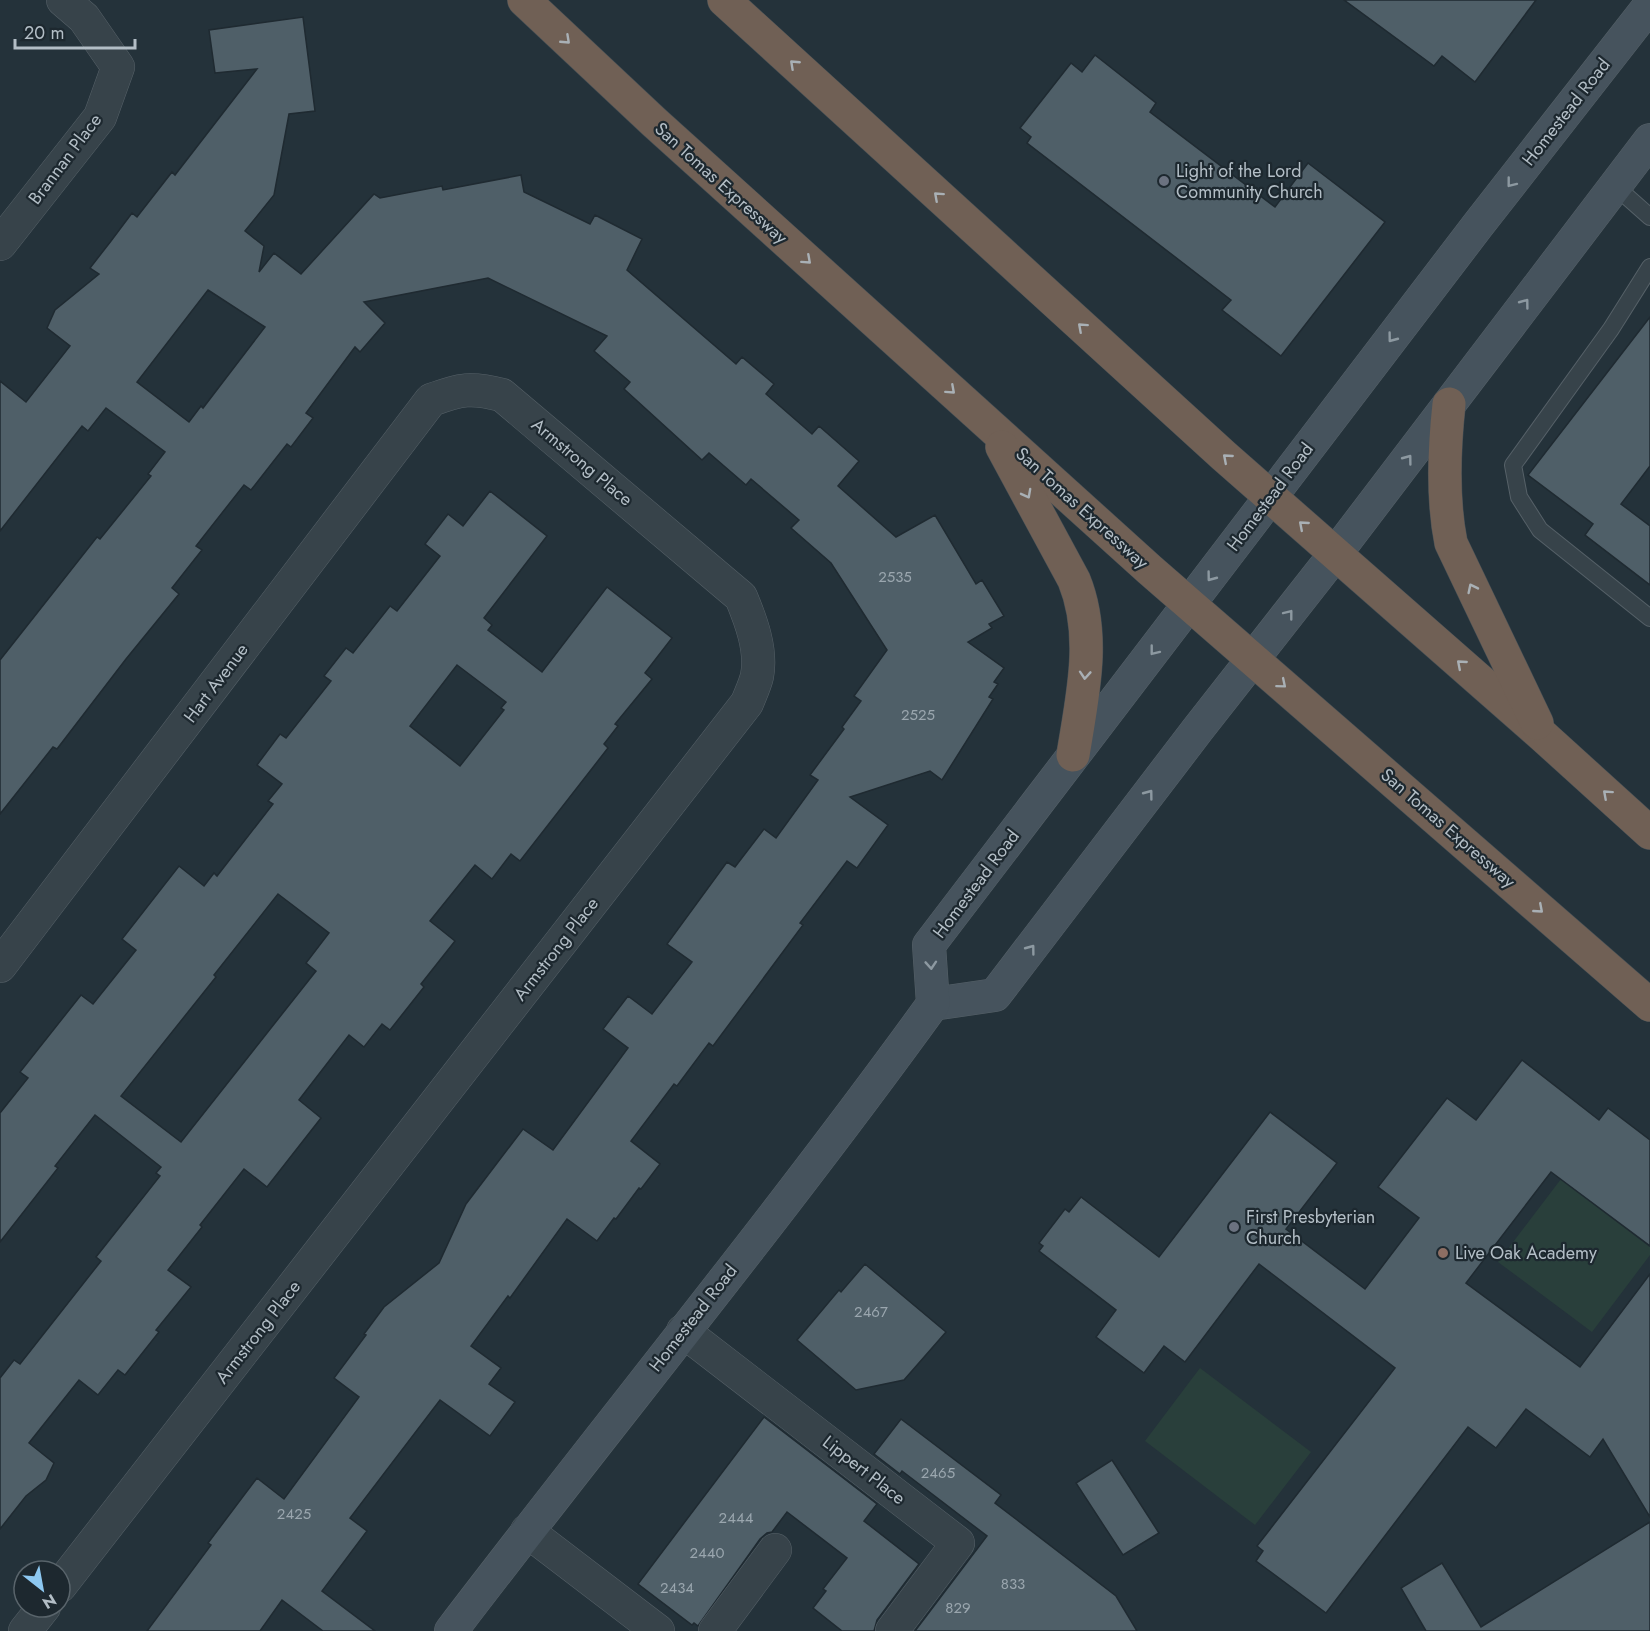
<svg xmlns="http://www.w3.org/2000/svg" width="1650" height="1631" font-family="Jost,sans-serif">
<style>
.green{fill:#293f3b}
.building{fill:#4f5f68;stroke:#1f2a31;stroke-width:1.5;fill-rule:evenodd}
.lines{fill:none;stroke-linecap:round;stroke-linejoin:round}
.lane-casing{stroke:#566168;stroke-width:18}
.street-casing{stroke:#566168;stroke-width:34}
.secondary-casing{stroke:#566168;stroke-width:34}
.highway-casing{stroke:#434e55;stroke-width:34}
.lane{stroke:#37434a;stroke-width:16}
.street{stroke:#37434a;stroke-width:33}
.secondary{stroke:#46535d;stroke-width:33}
.highway{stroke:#706055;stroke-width:33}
.oneway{stroke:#a9b0b5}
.oneway2{stroke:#8d99a1}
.worship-dot{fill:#6b7280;stroke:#1d282f;stroke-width:2}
.education-dot{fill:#8d6e63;stroke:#1d282f;stroke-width:2}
.labels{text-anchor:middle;stroke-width:4.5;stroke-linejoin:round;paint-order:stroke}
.number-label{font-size:15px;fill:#9aa6ae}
.street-label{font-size:18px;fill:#b3bec6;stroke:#1d282f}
.poi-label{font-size:18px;fill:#b3bec6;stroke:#1d282f;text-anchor:start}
</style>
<rect width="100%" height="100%" fill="#24323a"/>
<g class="green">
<path d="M 1561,1179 L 1650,1247 L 1650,1255 L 1592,1332 L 1498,1262 Z"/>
<path d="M 1200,1368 L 1311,1452 L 1255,1525 L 1145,1441 Z"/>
</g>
<g class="building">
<path d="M 1344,0 L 1536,0 L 1475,82 L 1442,56 L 1434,66 Z"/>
<path d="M 303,17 L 315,111 L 289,114 L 274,195 L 245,231 L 264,246 L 259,272 L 274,253 L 301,274 L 374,194 L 380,198 L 442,186 L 443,190 L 521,175 L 524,192 L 590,224 L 595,215 L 642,239 L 627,270 L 736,364 L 742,357 L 774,384 L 766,394 L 812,434 L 819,426 L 859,461 L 838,486 L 896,537 L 935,515 L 976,584 L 982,580 L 1004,616 L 989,624 L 992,628 L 968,642 L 1004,668 L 994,682 L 998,684 L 989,697 L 993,699 L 942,780 L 930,771 L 850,797 L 888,825 L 857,868 L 847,861 L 800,923 L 803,925 L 713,1046 L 709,1043 L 677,1086 L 674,1084 L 631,1141 L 660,1164 L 641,1189 L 639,1188 L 616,1219 L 614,1218 L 597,1241 L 567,1219 L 510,1298 L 508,1296 L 471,1346 L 501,1368 L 489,1384 L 515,1402 L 490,1436 L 440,1400 L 350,1518 L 367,1531 L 322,1591 L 375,1631 L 323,1631 L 282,1600 L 260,1631 L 147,1631 L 211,1545 L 208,1543 L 257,1478 L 284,1499 L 359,1397 L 334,1378 L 366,1335 L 364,1334 L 384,1307 L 439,1263 L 466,1204 L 523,1129 L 553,1150 L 628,1048 L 603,1029 L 628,996 L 652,1014 L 692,962 L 667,944 L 727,862 L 735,867 L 764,829 L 776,838 L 818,780 L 810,775 L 844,729 L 842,727 L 861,701 L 854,696 L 887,650 L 831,563 L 791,528 L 799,520 L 751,479 L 746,485 L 709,453 L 702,460 L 624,389 L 630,382 L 594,351 L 607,336 L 488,278 L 364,302 L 385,323 L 360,352 L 355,347 L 306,413 L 313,418 L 291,447 L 287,444 L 251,490 L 244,485 L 196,546 L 202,550 L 172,588 L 179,594 L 126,659 L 57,749 L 53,747 L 0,814 L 0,660 L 97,537 L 100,539 L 151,476 L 148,474 L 165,452 L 106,408 L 88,431 L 82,426 L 0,531 L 0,381 L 26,402 L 70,346 L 47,328 L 55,310 L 99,274 L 90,268 L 111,241 L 132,213 L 137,217 L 172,172 L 175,175 L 257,69 L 215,73 L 209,30 ZM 208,290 L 265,327 L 203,408 L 201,406 L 189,422 L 137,382 Z"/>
<path d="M 1095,55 L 1156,103 L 1150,112 L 1275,207 L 1308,163 L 1385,222 L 1281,356 L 1222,310 L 1231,300 L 1027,143 L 1031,137 L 1020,128 L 1071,63 L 1082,72 Z"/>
<path d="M 1650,317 L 1650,466 L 1621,504 L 1650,526 L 1650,585 L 1585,535 L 1593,524 L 1528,475 Z"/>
<path d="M 490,491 L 547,536 L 484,618 L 492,625 L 488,630 L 542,672 L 607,587 L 672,638 L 645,673 L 652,679 L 615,724 L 618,726 L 604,744 L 608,748 L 520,861 L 511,854 L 492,879 L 475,865 L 430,921 L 455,941 L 421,984 L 424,987 L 390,1030 L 382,1024 L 364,1047 L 349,1035 L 299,1100 L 321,1118 L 267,1187 L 244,1169 L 200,1225 L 202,1227 L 168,1270 L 191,1287 L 156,1330 L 159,1332 L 125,1375 L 118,1370 L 98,1395 L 79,1380 L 29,1443 L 54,1463 L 46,1480 L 26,1496 L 0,1529 L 0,1378 L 14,1360 L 20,1364 L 101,1261 L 96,1257 L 160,1176 L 156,1173 L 161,1167 L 95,1115 L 55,1166 L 58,1168 L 0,1242 L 0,1113 L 28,1078 L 20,1072 L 81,995 L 93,1004 L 136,950 L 122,939 L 179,866 L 204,886 L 214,873 L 217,876 L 273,804 L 268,801 L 282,784 L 257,765 L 280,734 L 286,738 L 331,681 L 324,676 L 346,648 L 353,653 L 390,606 L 397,611 L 440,556 L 425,544 L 448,514 L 463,526 ZM 457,665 L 506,702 L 501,708 L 504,710 L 460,766 L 410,726 ZM 278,894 L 329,933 L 306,963 L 316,971 L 181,1142 L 121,1096 L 216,977 L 214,975 Z"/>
<path d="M 1522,1060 L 1599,1120 L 1608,1108 L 1650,1140 L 1650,1246 L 1551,1172 L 1466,1283 L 1580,1367 L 1650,1274 L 1650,1517 L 1603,1439 L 1590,1457 L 1526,1409 L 1496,1448 L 1468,1427 L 1326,1613 L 1256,1561 L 1263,1551 L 1257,1546 L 1395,1368 L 1259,1264 L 1185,1362 L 1164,1346 L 1144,1373 L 1096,1337 L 1116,1310 L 1039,1251 L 1043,1246 L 1039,1243 L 1065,1209 L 1069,1212 L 1081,1197 L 1159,1257 L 1270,1112 L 1337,1163 L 1286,1229 L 1365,1289 L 1419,1218 L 1378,1187 L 1447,1098 L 1476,1120 Z"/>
<path d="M 865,1264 L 946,1332 L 904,1380 L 856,1390 L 797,1340 L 839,1290 L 841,1292 Z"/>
<path d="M 764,1417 L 877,1504 L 864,1521 L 919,1564 L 877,1620 L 874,1631 L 842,1631 L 813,1608 L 826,1591 L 823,1589 L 847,1558 L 787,1512 L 772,1532 L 767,1533 L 760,1539 L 698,1626 L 694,1623 L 692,1625 L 638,1584 Z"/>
<path d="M 901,1419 L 1001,1495 L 995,1503 L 1116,1596 L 1137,1631 L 915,1631 L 987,1536 L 902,1471 L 900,1474 L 874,1454 Z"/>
<path d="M 1112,1460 L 1159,1533 L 1123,1555 L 1076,1483 Z"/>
<path d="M 1650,1522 L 1650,1631 L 1426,1631 L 1401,1588 L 1442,1563 L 1481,1627 Z"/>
</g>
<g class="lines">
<g class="lane-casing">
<g id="lane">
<path d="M 1615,186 L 1650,217"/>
<path d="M 1650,267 L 1611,329 L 1513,465 L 1519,497 L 1540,530 L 1650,618"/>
</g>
</g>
<g class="street-casing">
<g id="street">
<path d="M 0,244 L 100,117 L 118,67 L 84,18 L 63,0"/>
<path d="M 0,966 L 431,400 C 461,389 471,387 502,395 L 741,597 C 751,621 762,650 757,676 C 755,685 750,695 747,703 L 60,1586"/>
<path d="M 683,1331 L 958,1543 L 892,1631"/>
<path d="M 527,1531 L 658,1631"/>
<path d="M 25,1631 L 44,1607"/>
<path d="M 715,1631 L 775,1550"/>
</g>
</g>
<g class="secondary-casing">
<g id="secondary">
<path d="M 933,1004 L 995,995 L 1198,729 L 1336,553 L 1650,140"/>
<path d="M 451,1631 C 611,1421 779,1217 933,1004 L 929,945 L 1478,225 L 1650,5"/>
</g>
</g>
<g class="highway-casing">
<g id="highway">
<path d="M 524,0 L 654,122 L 1150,570 L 1650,1005"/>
<path d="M 724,0 L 1224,456 L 1543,736 L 1650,833"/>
<path d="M 1449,404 C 1444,450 1442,498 1451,543 L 1537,723"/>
<path d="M 1002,447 L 1074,580 C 1097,636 1082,698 1073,755"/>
</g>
</g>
<use href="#lane" class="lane"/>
<use href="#street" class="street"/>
<use href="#secondary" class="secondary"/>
<use href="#highway" class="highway"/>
</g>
<defs><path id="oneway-chevron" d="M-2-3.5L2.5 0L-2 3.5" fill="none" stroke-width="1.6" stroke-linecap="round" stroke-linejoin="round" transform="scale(1.5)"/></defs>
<g class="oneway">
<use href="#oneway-chevron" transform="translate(566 40) rotate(43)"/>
<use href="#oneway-chevron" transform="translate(794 64) rotate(-137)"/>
<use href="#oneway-chevron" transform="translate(938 196) rotate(-138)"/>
<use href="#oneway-chevron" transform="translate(807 260) rotate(42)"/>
<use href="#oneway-chevron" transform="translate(1082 327) rotate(-138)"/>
<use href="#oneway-chevron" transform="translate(951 390) rotate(42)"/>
<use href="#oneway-chevron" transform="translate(1227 458) rotate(-139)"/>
<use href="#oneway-chevron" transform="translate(1027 494) rotate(62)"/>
<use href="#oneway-chevron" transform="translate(1303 525) rotate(-139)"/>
<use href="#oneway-chevron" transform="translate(1472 588) rotate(-116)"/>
<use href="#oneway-chevron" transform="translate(1461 664) rotate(-139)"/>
<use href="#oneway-chevron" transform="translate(1085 675) rotate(94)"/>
<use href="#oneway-chevron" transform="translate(1282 684) rotate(40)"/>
<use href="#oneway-chevron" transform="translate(1607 794) rotate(-138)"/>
<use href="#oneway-chevron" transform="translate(1539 909) rotate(41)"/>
</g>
<g class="oneway2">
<use href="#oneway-chevron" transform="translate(1511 183) rotate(128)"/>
<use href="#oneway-chevron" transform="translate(1525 303) rotate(-53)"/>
<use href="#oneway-chevron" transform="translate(1392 338) rotate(127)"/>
<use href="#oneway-chevron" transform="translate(1408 459) rotate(-53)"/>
<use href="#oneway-chevron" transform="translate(1211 577) rotate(127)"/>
<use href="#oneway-chevron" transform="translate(1289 614) rotate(-52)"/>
<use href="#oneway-chevron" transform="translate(1154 651) rotate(128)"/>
<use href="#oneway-chevron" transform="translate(1149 794) rotate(-53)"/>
<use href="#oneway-chevron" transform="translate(1031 949) rotate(-53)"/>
<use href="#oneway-chevron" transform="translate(931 965) rotate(86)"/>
</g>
<g class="worship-dot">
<circle cx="1164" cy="181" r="6"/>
<circle cx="1234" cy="1227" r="6"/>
</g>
<circle class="education-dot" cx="1443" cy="1253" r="6"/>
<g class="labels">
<g class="number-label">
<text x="895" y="582">2535</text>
<text x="918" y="720">2525</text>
<text x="871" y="1317">2467</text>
<text x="938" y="1478">2465</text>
<text x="294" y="1519">2425</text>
<text x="736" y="1523">2444</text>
<text x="707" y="1558">2440</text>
<text x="1013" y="1589">833</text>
<text x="677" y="1593">2434</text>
<text x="958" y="1613">829</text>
</g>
<g class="street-label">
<text transform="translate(1566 112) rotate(-52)" y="6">Homestead Road</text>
<text transform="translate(65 159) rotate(-53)" y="6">Brannan Place</text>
<text transform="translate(721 183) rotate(42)" y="6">San Tomas Expressway</text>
<text transform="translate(582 462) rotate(40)" y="6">Armstrong Place</text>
<text transform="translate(1270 497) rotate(-53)" y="6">Homestead Road</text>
<text transform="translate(1082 508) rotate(42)" y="6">San Tomas Expressway</text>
<text transform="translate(216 683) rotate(-53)" y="6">Hart Avenue</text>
<text transform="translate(1448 828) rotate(41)" y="6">San Tomas Expressway</text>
<text transform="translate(976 884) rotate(-53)" y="6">Homestead Road</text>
<text transform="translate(556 949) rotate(-52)" y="6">Armstrong Place</text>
<text transform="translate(693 1318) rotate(-52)" y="6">Homestead Road</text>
<text transform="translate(258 1332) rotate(-52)" y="6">Armstrong Place</text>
<text transform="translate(864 1470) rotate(38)" y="6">Lippert Place</text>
</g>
<g class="poi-label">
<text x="1176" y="177">Light of the Lord<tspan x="1176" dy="21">Community Church</tspan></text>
<text x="1246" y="1223">First Presbyterian<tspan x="1246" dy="21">Church</tspan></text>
<text x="1455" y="1259">Live Oak Academy</text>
</g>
</g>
<g transform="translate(42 1589) rotate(149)"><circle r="28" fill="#1d282f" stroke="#59646b" stroke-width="1.5"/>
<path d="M0-4.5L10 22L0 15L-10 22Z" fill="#8dc8f1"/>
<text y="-9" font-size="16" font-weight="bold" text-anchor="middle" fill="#b3bec6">N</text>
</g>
<path d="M15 39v9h120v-9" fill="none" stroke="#b3bec6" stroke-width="3"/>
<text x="24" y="39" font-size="18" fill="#b3bec6" stroke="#1d282f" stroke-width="4.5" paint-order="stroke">20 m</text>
</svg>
